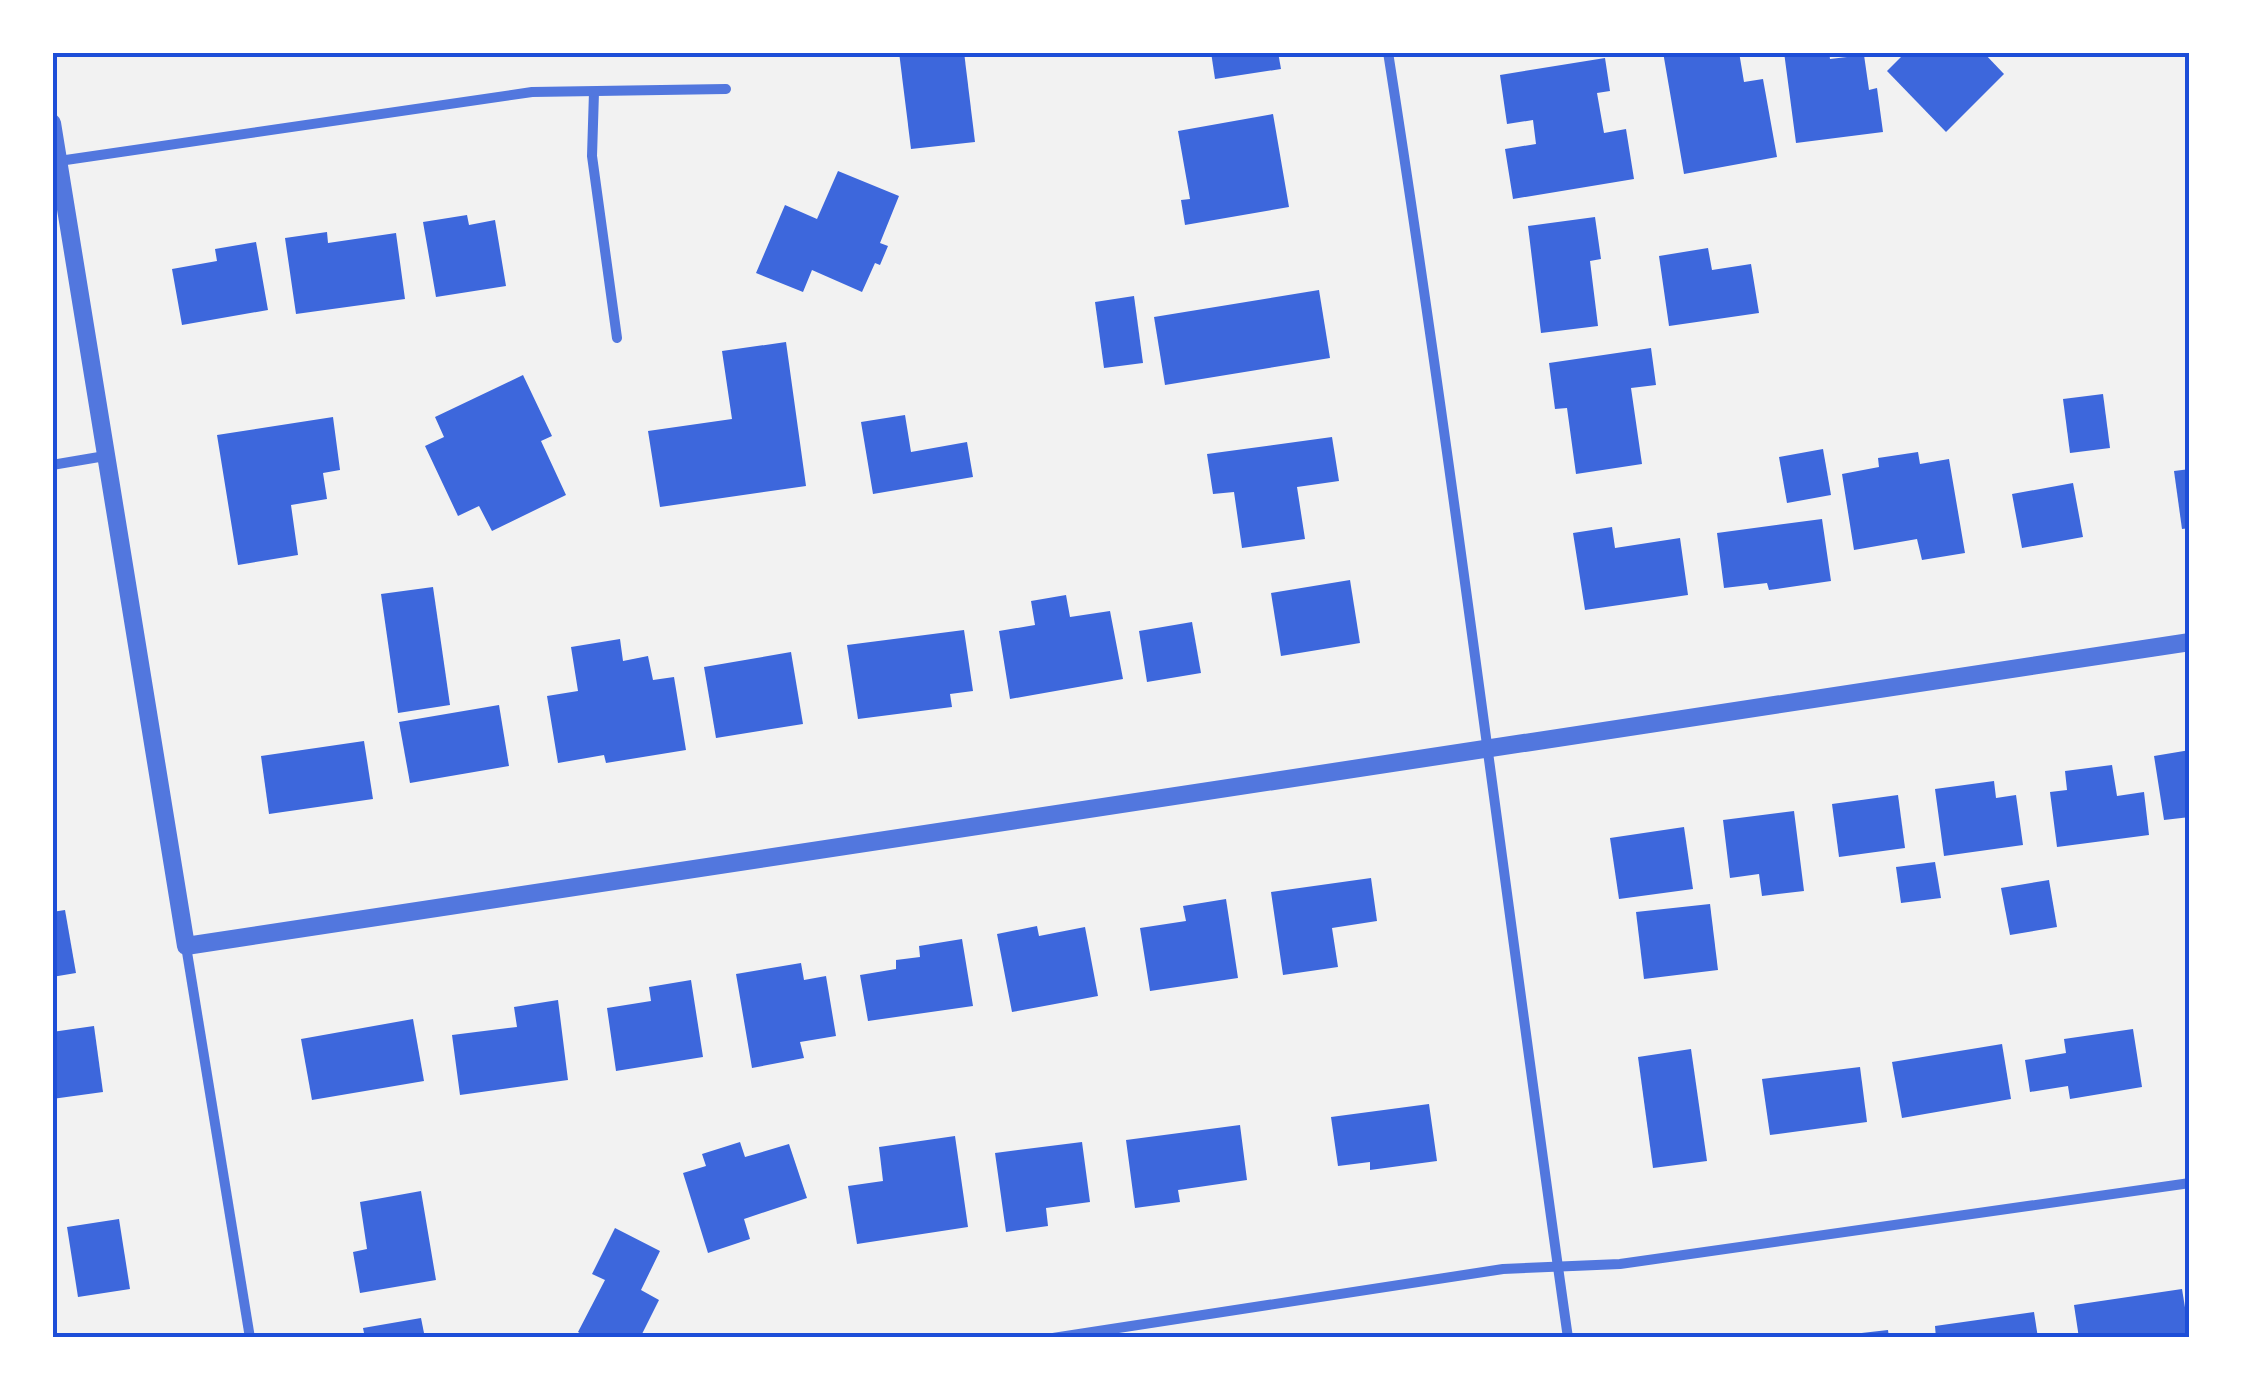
<svg xmlns="http://www.w3.org/2000/svg" width="2242" height="1390" font-family="'Public Sans',sans-serif">
<style>
.building{fill:#3d67dc}
.lines{fill:none;stroke-linecap:round;stroke-linejoin:round}
.minor{stroke:#5277de;stroke-width:10}
.tertiary{stroke:#5277de;stroke-width:18}
.neatline{fill:none;stroke:#1d4ed8;stroke-width:4}
</style>
<rect width="100%" height="100%" fill="#f2f2f2"/>
<g class="building">
<path d="M 899,52 L 964,52 L 975,142 L 911,149 Z"/>
<path d="M 1211,52 L 1278,52 L 1281,69 L 1215,79 Z"/>
<path d="M 1663,52 L 1739,52 L 1744,82 L 1763,79 L 1777,157 L 1684,174 Z"/>
<path d="M 1784,52 L 1829,52 L 1830,59 L 1864,55 L 1869,90 L 1877,88 L 1883,132 L 1796,143 Z"/>
<path d="M 1906,52 L 1983,52 L 2004,74 L 1946,132 L 1887,71 Z"/>
<path d="M 1605,58 L 1610,91 L 1597,93 L 1604,133 L 1626,129 L 1634,179 L 1513,199 L 1505,149 L 1536,144 L 1533,120 L 1507,124 L 1500,75 Z"/>
<path d="M 1273,114 L 1289,207 L 1185,225 L 1181,200 L 1190,199 L 1178,131 Z"/>
<path d="M 838,171 L 899,196 L 880,243 L 888,246 L 880,265 L 875,263 L 862,292 L 812,270 L 803,292 L 756,273 L 785,205 L 817,219 Z"/>
<path d="M 467,215 L 469,225 L 495,220 L 506,286 L 436,297 L 423,222 Z"/>
<path d="M 1595,217 L 1601,259 L 1590,261 L 1598,326 L 1541,333 L 1528,226 Z"/>
<path d="M 327,232 L 328,243 L 396,233 L 405,299 L 296,314 L 285,238 Z"/>
<path d="M 256,242 L 268,310 L 182,325 L 172,269 L 217,261 L 215,249 Z"/>
<path d="M 1708,248 L 1712,270 L 1751,264 L 1759,313 L 1669,326 L 1659,256 Z"/>
<path d="M 1319,290 L 1330,358 L 1165,385 L 1154,317 Z"/>
<path d="M 1134,296 L 1143,363 L 1104,368 L 1095,302 Z"/>
<path d="M 786,342 L 806,486 L 660,507 L 648,431 L 732,419 L 722,351 Z"/>
<path d="M 1651,348 L 1656,385 L 1631,388 L 1642,464 L 1576,474 L 1567,408 L 1555,409 L 1549,363 Z"/>
<path d="M 523,375 L 552,436 L 541,441 L 566,495 L 492,531 L 479,506 L 458,516 L 425,446 L 444,437 L 435,417 Z"/>
<path d="M 2103,394 L 2110,448 L 2070,453 L 2063,399 Z"/>
<path d="M 905,415 L 911,452 L 967,442 L 973,477 L 873,494 L 861,422 Z"/>
<path d="M 333,417 L 340,470 L 323,473 L 327,499 L 291,505 L 298,555 L 238,565 L 217,435 Z"/>
<path d="M 1332,437 L 1339,481 L 1297,487 L 1305,539 L 1242,548 L 1234,492 L 1213,494 L 1207,454 Z"/>
<path d="M 1823,449 L 1831,495 L 1787,503 L 1779,457 Z"/>
<path d="M 1918,452 L 1920,464 L 1949,459 L 1965,553 L 1922,560 L 1917,539 L 1854,550 L 1842,474 L 1879,467 L 1878,458 Z"/>
<path d="M 2190,469 L 2190,528 L 2182,529 L 2174,471 Z"/>
<path d="M 2073,483 L 2083,537 L 2022,548 L 2012,494 Z"/>
<path d="M 1822,519 L 1831,581 L 1769,590 L 1767,583 L 1724,588 L 1717,533 Z"/>
<path d="M 1612,527 L 1615,548 L 1680,538 L 1688,595 L 1585,610 L 1573,533 Z"/>
<path d="M 1350,580 L 1360,643 L 1281,656 L 1271,593 Z"/>
<path d="M 433,587 L 450,705 L 398,713 L 381,594 Z"/>
<path d="M 1066,595 L 1070,617 L 1110,611 L 1123,679 L 1010,699 L 999,631 L 1035,625 L 1031,601 Z"/>
<path d="M 1192,622 L 1201,673 L 1147,682 L 1139,631 Z"/>
<path d="M 964,630 L 973,691 L 950,694 L 952,707 L 858,719 L 847,645 Z"/>
<path d="M 620,639 L 623,661 L 648,656 L 653,680 L 674,677 L 686,750 L 606,763 L 604,755 L 558,763 L 547,696 L 578,691 L 571,647 Z"/>
<path d="M 791,652 L 803,724 L 716,738 L 704,667 Z"/>
<path d="M 499,705 L 509,766 L 410,783 L 399,722 Z"/>
<path d="M 364,741 L 373,799 L 269,814 L 261,756 Z"/>
<path d="M 2190,750 L 2190,817 L 2164,820 L 2154,756 Z"/>
<path d="M 2112,765 L 2117,796 L 2144,792 L 2149,835 L 2057,847 L 2050,792 L 2067,790 L 2065,771 Z"/>
<path d="M 1994,781 L 1996,798 L 2016,795 L 2023,845 L 1944,856 L 1935,789 Z"/>
<path d="M 1898,795 L 1905,848 L 1839,857 L 1832,804 Z"/>
<path d="M 1794,811 L 1804,891 L 1762,896 L 1759,874 L 1730,878 L 1723,820 Z"/>
<path d="M 1684,827 L 1693,889 L 1619,899 L 1610,838 Z"/>
<path d="M 1935,862 L 1941,898 L 1901,903 L 1896,867 Z"/>
<path d="M 1371,878 L 1377,921 L 1332,928 L 1338,967 L 1283,975 L 1271,892 Z"/>
<path d="M 2049,880 L 2057,927 L 2010,935 L 2001,888 Z"/>
<path d="M 1226,899 L 1238,978 L 1150,991 L 1140,928 L 1186,921 L 1183,906 Z"/>
<path d="M 1710,904 L 1718,970 L 1644,979 L 1636,912 Z"/>
<path d="M 65,910 L 76,973 L 52,977 L 52,912 Z"/>
<path d="M 1037,926 L 1039,936 L 1085,927 L 1098,996 L 1012,1012 L 997,934 Z"/>
<path d="M 962,939 L 973,1006 L 868,1021 L 860,975 L 896,969 L 896,960 L 920,957 L 919,946 Z"/>
<path d="M 801,963 L 804,980 L 826,976 L 836,1036 L 800,1042 L 804,1058 L 752,1068 L 736,974 Z"/>
<path d="M 691,980 L 703,1057 L 616,1071 L 607,1008 L 651,1001 L 649,987 Z"/>
<path d="M 558,1000 L 568,1080 L 460,1095 L 452,1035 L 517,1027 L 514,1007 Z"/>
<path d="M 413,1019 L 424,1081 L 312,1100 L 301,1039 Z"/>
<path d="M 94,1026 L 103,1092 L 52,1099 L 52,1032 Z"/>
<path d="M 2133,1029 L 2142,1087 L 2070,1099 L 2068,1086 L 2030,1092 L 2025,1060 L 2066,1053 L 2064,1039 Z"/>
<path d="M 2002,1044 L 2011,1099 L 1902,1118 L 1892,1062 Z"/>
<path d="M 1691,1049 L 1707,1161 L 1653,1168 L 1638,1057 Z"/>
<path d="M 1860,1067 L 1867,1122 L 1770,1135 L 1762,1079 Z"/>
<path d="M 1429,1104 L 1437,1161 L 1370,1170 L 1370,1162 L 1338,1166 L 1331,1117 Z"/>
<path d="M 1240,1125 L 1247,1180 L 1178,1190 L 1180,1202 L 1135,1208 L 1126,1140 Z"/>
<path d="M 955,1136 L 968,1227 L 857,1244 L 848,1186 L 883,1181 L 879,1147 Z"/>
<path d="M 740,1142 L 745,1157 L 789,1144 L 807,1198 L 744,1219 L 750,1239 L 708,1253 L 683,1173 L 706,1166 L 702,1154 Z"/>
<path d="M 1082,1142 L 1090,1202 L 1046,1208 L 1048,1226 L 1006,1232 L 995,1153 Z"/>
<path d="M 421,1191 L 436,1280 L 360,1293 L 353,1252 L 367,1249 L 360,1202 Z"/>
<path d="M 119,1219 L 130,1289 L 78,1297 L 67,1227 Z"/>
<path d="M 615,1228 L 660,1251 L 641,1290 L 659,1300 L 640,1338 L 588,1338 L 578,1332 L 605,1280 L 592,1274 Z"/>
<path d="M 2182,1289 L 2190,1338 L 2079,1338 L 2074,1305 Z"/>
<path d="M 2034,1312 L 2038,1338 L 1936,1338 L 1935,1326 Z"/>
<path d="M 421,1318 L 425,1338 L 365,1338 L 363,1328 Z"/>
<path d="M 1888,1330 L 1889,1338 L 1844,1338 L 1844,1335 Z"/>
</g>
<g class="lines">
<g class="minor">
<path d="M 1388,52 C 1455,480 1507,909 1568,1338"/>
<path d="M 594,92 L 592,156 L 617,338"/>
<path d="M 59,161 L 532,92 L 726,89"/>
<path d="M 52,465 L 105,456"/>
<path d="M 186,946 L 250,1338"/>
<path d="M 1053,1338 L 1503,1269 L 1620,1264 L 2190,1183"/>
</g>
<path class="tertiary" d="M 52,123 L 186,946 L 2190,642"/>
</g>
<rect width="2242" height="1390" fill="none" stroke="#ffffff" stroke-width="110"/>
<rect x="55" y="55" width="2132" height="1280" class="neatline"/>
</svg>
